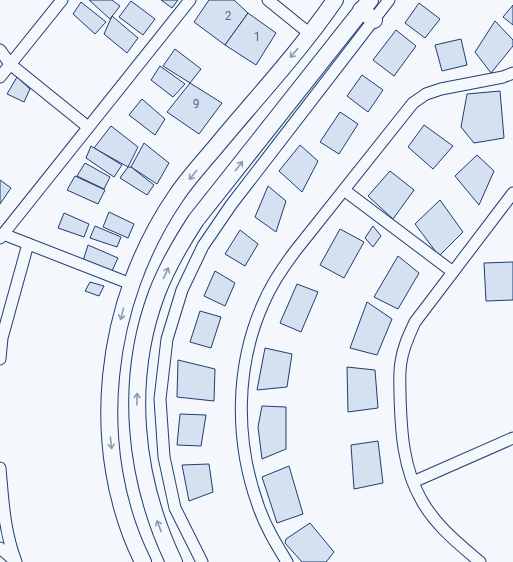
<svg xmlns="http://www.w3.org/2000/svg" width="513" height="562" font-family="Roboto,sans-serif">
<style>
.building{fill:#d5e0f0;stroke:#1d3f73}
.lines{fill:none;stroke-linecap:round;stroke-linejoin:round}
.street-casing{stroke:#1d3f73;stroke-width:13}
.secondary-casing{stroke:#1d3f73;stroke-width:18}
.street{stroke:#f4f7fb;stroke-width:11}
.secondary{stroke:#f4f7fb;stroke-width:16}
.oneway{stroke:#889bb7}
.labels{text-anchor:middle;stroke-width:3;stroke-linejoin:round;paint-order:stroke}
.number-label{font-size:12px;fill:#4b6792}
</style>
<rect width="100%" height="100%" fill="#f4f7fb"/>
<g class="building">
<path d="M 89,0 L 112,0 L 120,6 L 110,19 Z"/>
<path d="M 161,0 L 178,0 L 172,8 Z"/>
<path d="M 209,0 L 234,0 L 248,13 L 225,45 L 194,22 Z"/>
<path d="M 131,1 L 155,19 L 143,35 L 119,17 Z"/>
<path d="M 81,2 L 106,22 L 95,34 L 73,14 Z"/>
<path d="M 419,3 L 440,19 L 425,38 L 405,23 Z"/>
<path d="M 513,5 L 513,25 L 503,17 Z"/>
<path d="M 248,13 L 276,33 L 256,65 L 225,45 Z"/>
<path d="M 112,16 L 138,38 L 127,53 L 104,34 Z"/>
<path d="M 495,21 L 513,40 L 513,46 L 491,73 L 475,52 Z"/>
<path d="M 396,30 L 416,46 L 394,76 L 373,60 Z"/>
<path d="M 461,39 L 467,65 L 442,71 L 435,45 Z"/>
<path d="M 175,49 L 201,69 L 190,83 L 163,66 Z"/>
<path d="M 160,66 L 185,84 L 173,97 L 151,80 Z"/>
<path d="M 362,75 L 383,90 L 368,112 L 347,96 Z"/>
<path d="M 17,77 L 30,89 L 24,102 L 7,94 Z"/>
<path d="M 190,83 L 222,103 L 199,134 L 167,112 Z"/>
<path d="M 500,91 L 504,138 L 474,143 L 461,127 L 467,94 Z"/>
<path d="M 142,99 L 165,119 L 155,135 L 129,115 Z"/>
<path d="M 340,112 L 358,124 L 339,154 L 320,142 Z"/>
<path d="M 424,125 L 453,146 L 433,169 L 408,147 Z"/>
<path d="M 111,126 L 138,147 L 128,167 L 94,148 Z"/>
<path d="M 144,143 L 169,163 L 157,184 L 131,167 Z"/>
<path d="M 300,145 L 318,161 L 302,192 L 279,171 Z"/>
<path d="M 91,146 L 122,165 L 114,177 L 86,158 Z"/>
<path d="M 477,155 L 494,171 L 479,205 L 455,176 Z"/>
<path d="M 85,163 L 110,177 L 104,189 L 77,176 Z"/>
<path d="M 128,167 L 131,167 L 154,185 L 147,195 L 120,178 Z"/>
<path d="M 390,171 L 414,190 L 393,219 L 368,196 Z"/>
<path d="M 75,176 L 105,190 L 98,204 L 67,190 Z"/>
<path d="M 0,180 L 11,188 L 0,204 Z"/>
<path d="M 268,186 L 286,201 L 276,232 L 255,217 Z"/>
<path d="M 440,200 L 463,232 L 439,256 L 415,224 Z"/>
<path d="M 109,212 L 134,224 L 128,238 L 103,227 Z"/>
<path d="M 64,213 L 89,224 L 84,237 L 58,228 Z"/>
<path d="M 95,226 L 121,237 L 117,247 L 90,238 Z"/>
<path d="M 373,226 L 381,236 L 373,247 L 365,238 Z"/>
<path d="M 340,229 L 364,242 L 344,278 L 320,265 Z"/>
<path d="M 240,230 L 258,244 L 245,266 L 225,254 Z"/>
<path d="M 88,245 L 118,258 L 111,273 L 83,261 Z"/>
<path d="M 398,256 L 419,273 L 398,309 L 374,297 Z"/>
<path d="M 513,262 L 513,300 L 486,301 L 484,263 Z"/>
<path d="M 215,271 L 235,283 L 225,306 L 204,296 Z"/>
<path d="M 90,282 L 104,286 L 99,296 L 85,291 Z"/>
<path d="M 297,284 L 318,292 L 301,332 L 280,323 Z"/>
<path d="M 367,302 L 392,319 L 377,355 L 350,348 Z"/>
<path d="M 200,311 L 221,317 L 211,348 L 190,342 Z"/>
<path d="M 265,348 L 292,354 L 287,387 L 257,390 Z"/>
<path d="M 178,360 L 215,369 L 214,401 L 177,397 Z"/>
<path d="M 347,367 L 375,370 L 378,408 L 348,412 Z"/>
<path d="M 262,406 L 286,407 L 286,449 L 262,459 L 258,427 Z"/>
<path d="M 180,414 L 206,415 L 201,446 L 177,445 Z"/>
<path d="M 378,441 L 383,483 L 354,489 L 351,445 Z"/>
<path d="M 209,464 L 213,492 L 189,501 L 182,465 Z"/>
<path d="M 289,466 L 303,514 L 277,523 L 262,477 Z"/>
<path d="M 310,523 L 334,552 L 326,562 L 302,562 L 285,543 L 286,539 Z"/>
</g>
<g class="lines">
<g class="street-casing">
<g id="street">
<path d="M 268,0 L 310,34"/>
<path d="M 0,50 L 10,64 L 88,127"/>
<path d="M 0,77 L 62,0"/>
<path d="M 344,190 L 453,272"/>
<path d="M 3,234 L 131,284"/>
<path d="M 0,238 L 190,0"/>
<path d="M 0,359 L 2,338 L 28,244"/>
<path d="M 0,468 C 3,501 4,530 16,562"/>
<path d="M 413,482 L 513,438"/>
<path d="M 0,548 L 15,561"/>
<path d="M 202,562 L 175,508 L 164,457 L 160,399 L 167,339 L 182,290 L 203,246 L 231,205 L 389,0"/>
<path d="M 287,562 C 276,544 265,526 258,505 C 235,441 235,367 263,304 C 271,285 283,267 296,250 L 413,103 L 426,94 L 441,89 L 503,77 L 513,73"/>
<path d="M 480,562 C 459,544 436,526 422,501 C 403,469 401,431 400,395 C 400,384 399,373 401,362 C 403,347 409,335 415,322 L 513,193"/>
</g>
</g>
<g class="secondary-casing">
<g id="secondary">
<path d="M 361,10 L 374,20"/>
<path d="M 143,562 C 86,447 104,301 176,196 C 188,178 204,161 218,144 C 257,97 300,51 335,0"/>
<path d="M 174,562 C 134,478 124,381 157,293 C 167,267 181,243 196,220 L 370,0"/>
</g>
</g>
<use href="#street" class="street"/>
<use href="#secondary" class="secondary"/>
</g>
<defs><path id="oneway-shaft" d="M-6 0H5M1.5-3L5.5 0L1.5 3" fill="none" stroke-width="1.6" stroke-linecap="round" stroke-linejoin="round"/></defs>
<g class="oneway">
<use href="#oneway-shaft" transform="translate(294 53) rotate(130)"/>
<use href="#oneway-shaft" transform="translate(239 166) rotate(-52)"/>
<use href="#oneway-shaft" transform="translate(193 175) rotate(129)"/>
<use href="#oneway-shaft" transform="translate(166 273) rotate(-65)"/>
<use href="#oneway-shaft" transform="translate(122 314) rotate(104)"/>
<use href="#oneway-shaft" transform="translate(137 399) rotate(-89)"/>
<use href="#oneway-shaft" transform="translate(111 443) rotate(84)"/>
<use href="#oneway-shaft" transform="translate(159 526) rotate(-111)"/>
</g>
<g class="labels">
<g class="number-label">
<text x="228" y="20">2</text>
<text x="257" y="41">1</text>
<text x="196" y="108">9</text>
</g>
</g>
</svg>
